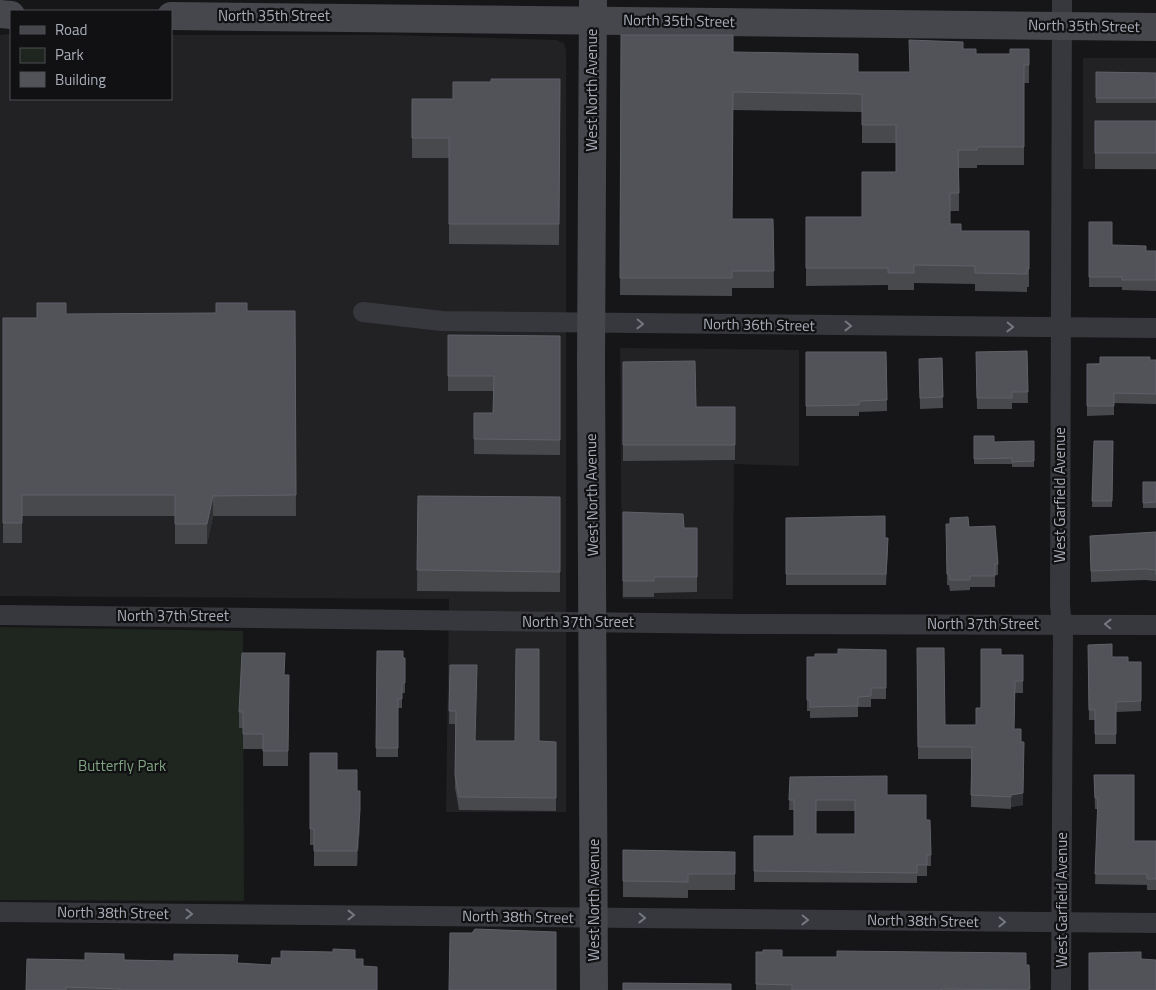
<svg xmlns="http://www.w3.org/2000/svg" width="1156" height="990" font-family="'Titillium Web',sans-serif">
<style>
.built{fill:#222225}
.green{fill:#1e261f}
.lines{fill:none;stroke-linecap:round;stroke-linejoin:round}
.minor{stroke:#37383d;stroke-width:20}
.secondary{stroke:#45474d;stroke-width:28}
.wall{fill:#47494d;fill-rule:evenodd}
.shaded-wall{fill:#2f3033}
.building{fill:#525359;stroke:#5f6168;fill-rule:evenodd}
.oneway{stroke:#757881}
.labels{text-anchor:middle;stroke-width:4.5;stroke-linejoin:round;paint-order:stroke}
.street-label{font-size:15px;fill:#a8adb8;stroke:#111113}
.park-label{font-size:15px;fill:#7fa381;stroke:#111113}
</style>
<rect width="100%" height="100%" fill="#161618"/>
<g class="built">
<path d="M 11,34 L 11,99 L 171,99 L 171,35 L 391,35 L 556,40 L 564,43 L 566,50 L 566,812 L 446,812 L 449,599 L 0,596 L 0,35 Z"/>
<path d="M 1083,58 L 1156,58 L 1156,170 L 1083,169 Z"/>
<path d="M 620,348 L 799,350 L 799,466 L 734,464 L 733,599 L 622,599 Z"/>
</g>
<path class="green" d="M 0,627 L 243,631 L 244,901 L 0,900 Z"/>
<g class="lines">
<g class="minor">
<path d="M 363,312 L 442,321 L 1156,328"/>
<path d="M 0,615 L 741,624 L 1156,625"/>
<path d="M 0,912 L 1156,923"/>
<path d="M 1061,990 L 1063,638 L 1060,605 L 1062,0"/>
</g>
<g class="secondary">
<path d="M 593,0 L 591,363 L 594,990"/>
<path d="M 0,14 L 11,15"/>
<path d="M 171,16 L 1156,27"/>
</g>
</g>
<g class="wall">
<path d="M 621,35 L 858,72 L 910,72 L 963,49 L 976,54 L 1010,54 L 1029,49 L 1029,83 L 1024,83 L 1024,165 L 977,165 L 977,168 L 959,168 L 959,211 L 950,211 L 950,224 L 961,231 L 1029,231 L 1029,287 L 1027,287 L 1027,292 L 975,291 L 975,284 L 914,283 L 914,290 L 888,290 L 888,285 L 806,286 L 806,217 L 862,217 L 896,172 L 896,143 L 862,143 L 862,112 L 733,110 L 732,219 L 773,219 L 774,288 L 732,288 L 732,296 L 620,295 Z"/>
<path d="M 1096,72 L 1156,73 L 1156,103 L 1096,103 Z"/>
<path d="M 560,79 L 559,245 L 449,244 L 449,158 L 412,158 L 412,99 L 453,99 Z"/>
<rect x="1095" y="121" width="61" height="48"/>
<path d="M 1089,222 L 1112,245 L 1146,251 L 1156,251 L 1156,291 L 1122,290 L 1122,287 L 1089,287 Z"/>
<path d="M 247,311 L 295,311 L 296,516 L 213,516 L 207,544 L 175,544 L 175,516 L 22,516 L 22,543 L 3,543 L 3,318 L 37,318 L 216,313 Z"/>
<path d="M 448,335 L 560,336 L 560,455 L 474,454 L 474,413 L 493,413 L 494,391 L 448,391 Z"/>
<path d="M 1027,351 L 1028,403 L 1012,403 L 1012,409 L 977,409 L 976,352 Z"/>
<path d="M 806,352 L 886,352 L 887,411 L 859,412 L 859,416 L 806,416 Z"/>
<path d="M 942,358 L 943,408 L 920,409 L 919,359 Z"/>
<path d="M 1156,360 L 1156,404 L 1114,403 L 1114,415 L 1087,416 L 1087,364 Z"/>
<path d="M 623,362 L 696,407 L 735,407 L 735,460 L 623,461 Z"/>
<path d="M 974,436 L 994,442 L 1034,441 L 1034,467 L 1012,467 L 1012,464 L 974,464 Z"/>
<path d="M 1094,441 L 1113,441 L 1112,507 L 1092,507 Z"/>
<rect x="1143" y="482" width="13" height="26"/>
<path d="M 418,496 L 560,497 L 560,592 L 417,591 Z"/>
<path d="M 623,512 L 684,528 L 697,528 L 697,592 L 654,593 L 654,597 L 623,597 Z"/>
<path d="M 786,518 L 885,538 L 888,549 L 886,585 L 786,585 Z"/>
<path d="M 946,524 L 969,527 L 998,564 L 998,575 L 995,575 L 995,587 L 970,587 L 970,590 L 950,591 L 949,585 L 947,585 Z"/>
<path d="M 1156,532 L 1156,586 L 1156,581 L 1145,580 L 1091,582 L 1090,536 Z"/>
<path d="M 1088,645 L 1112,657 L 1128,662 L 1141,662 L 1141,711 L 1116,712 L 1116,744 L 1095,744 L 1095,720 L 1089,720 Z"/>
<path d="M 917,648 L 945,725 L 976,725 L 981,708 L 1001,655 L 1023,655 L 1023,693 L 1015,693 L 1014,729 L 1023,805 L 1011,807 L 1011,809 L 971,807 L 971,759 L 918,759 Z"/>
<path d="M 886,650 L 886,699 L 871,699 L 871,707 L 858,707 L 858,717 L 810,718 L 810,711 L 807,711 L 807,657 L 815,657 L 838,654 Z"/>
<path d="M 377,651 L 405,658 L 405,693 L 402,693 L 402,708 L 398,708 L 398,757 L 376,757 Z"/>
<path d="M 450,665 L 476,741 L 556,742 L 556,811 L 459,810 L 455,788 L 455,724 L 449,724 Z"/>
<path d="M 285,675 L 289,675 L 288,766 L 263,766 L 263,749 L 243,749 L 243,728 L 239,728 L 239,712 Z"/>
<path d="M 310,753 L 337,770 L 357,791 L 360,825 L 357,866 L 314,866 L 314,845 L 310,845 Z"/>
<path d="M 1094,775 L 1134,841 L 1156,841 L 1156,890 L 1147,890 L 1147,885 L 1095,884 L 1098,809 L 1095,809 Z"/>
<path d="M 790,777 L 887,795 L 926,820 L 931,855 L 931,866 L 927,866 L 927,876 L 917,876 L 917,883 L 754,882 L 754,836 L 794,836 L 794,810 L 789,810 ZM 816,811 L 855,811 L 855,834 L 816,834 Z"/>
<path d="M 623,850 L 735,852 L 735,890 L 688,890 L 688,898 L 623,897 Z"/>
<path d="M 756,952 L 763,952 L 782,957 L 1029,965 L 1030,990 L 756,990 Z"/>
<path d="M 355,959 L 363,966 L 377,990 L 26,990 L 124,960 L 271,965 Z"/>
</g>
<g class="shaded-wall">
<path d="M 213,496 L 213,516 L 207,544 L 207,524 Z"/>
<path d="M 1024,742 L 1023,805 L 1011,807 L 1011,795 Z"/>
<path d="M 360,810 L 360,825 L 357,866 L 357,851 Z"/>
</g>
<g class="building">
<path d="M 621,35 L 733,35 L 733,52 L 858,54 L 858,72 L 910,72 L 909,40 L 963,42 L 963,49 L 976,49 L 976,54 L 1010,54 L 1010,49 L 1029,49 L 1029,65 L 1024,65 L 1024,147 L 977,147 L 977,150 L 958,150 L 959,193 L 950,193 L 950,224 L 961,224 L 961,231 L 1029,231 L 1029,269 L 1027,269 L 1027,274 L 975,273 L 975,266 L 914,265 L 914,273 L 888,273 L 888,268 L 806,268 L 806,217 L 862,217 L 862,172 L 896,172 L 896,125 L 862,125 L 862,94 L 733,92 L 732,219 L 773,219 L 774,271 L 732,271 L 732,278 L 620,278 Z"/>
<path d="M 1096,72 L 1156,73 L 1156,98 L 1096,98 Z"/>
<path d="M 491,79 L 560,79 L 559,224 L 449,224 L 449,138 L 412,138 L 412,99 L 453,99 L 453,82 L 491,82 Z"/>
<rect x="1095" y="121" width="61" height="32"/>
<path d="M 1089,222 L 1112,222 L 1112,245 L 1146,246 L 1146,251 L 1156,251 L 1156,280 L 1122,280 L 1122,277 L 1089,277 Z"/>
<path d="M 37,303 L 66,303 L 66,314 L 216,313 L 216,303 L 247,303 L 247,311 L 295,311 L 296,495 L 213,496 L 207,524 L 175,524 L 175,495 L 22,495 L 22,523 L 3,523 L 3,318 L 37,318 Z"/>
<path d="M 448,335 L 560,336 L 560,440 L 474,439 L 474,413 L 493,413 L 494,376 L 448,376 Z"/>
<path d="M 1027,351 L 1028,392 L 1012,392 L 1012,398 L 977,398 L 976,352 Z"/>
<path d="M 806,352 L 886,352 L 887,400 L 859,401 L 859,405 L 806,406 Z"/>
<path d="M 1100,357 L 1150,357 L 1150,360 L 1156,360 L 1156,394 L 1114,393 L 1114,406 L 1087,406 L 1087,364 L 1100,364 Z"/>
<path d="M 942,358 L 943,397 L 920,398 L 919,359 Z"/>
<path d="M 695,361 L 696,407 L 735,407 L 735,445 L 623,445 L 623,362 Z"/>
<path d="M 974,436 L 994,436 L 994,442 L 1034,441 L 1034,461 L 1012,462 L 1012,458 L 974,459 Z"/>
<path d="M 1094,441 L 1113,441 L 1112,501 L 1092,501 Z"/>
<path d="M 1143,482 L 1156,482 L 1156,502 L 1143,503 Z"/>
<path d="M 418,496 L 560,497 L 560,572 L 417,570 Z"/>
<path d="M 623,512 L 683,514 L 684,528 L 697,528 L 697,577 L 654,577 L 654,581 L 623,581 Z"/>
<path d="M 885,516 L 885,538 L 888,538 L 886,574 L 786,574 L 786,518 Z"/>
<path d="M 968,517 L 969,527 L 995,526 L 998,564 L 995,564 L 995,576 L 970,576 L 970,580 L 950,580 L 949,574 L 947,574 L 946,524 L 950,524 L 950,518 Z"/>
<path d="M 1156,532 L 1156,575 L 1156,570 L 1145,569 L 1091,571 L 1090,536 Z"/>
<path d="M 1112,644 L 1112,657 L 1128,657 L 1128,662 L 1141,662 L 1141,701 L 1116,702 L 1116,734 L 1095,734 L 1095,710 L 1089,710 L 1088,645 Z"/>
<path d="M 917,648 L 944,648 L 945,725 L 976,725 L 976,708 L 981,708 L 981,649 L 1001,649 L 1001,655 L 1023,655 L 1023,681 L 1015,681 L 1014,729 L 1021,729 L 1021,742 L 1024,742 L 1023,793 L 1011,795 L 1011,797 L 971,795 L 972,747 L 918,747 Z"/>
<path d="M 516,649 L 539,649 L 539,741 L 556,742 L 556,798 L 459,797 L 455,775 L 456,711 L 449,711 L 450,665 L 477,665 L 475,741 L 515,741 Z"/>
<path d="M 838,649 L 886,650 L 886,688 L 871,688 L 871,696 L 858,697 L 858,706 L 810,707 L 810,700 L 807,700 L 807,657 L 815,657 L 815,654 L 838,654 Z"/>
<path d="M 377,651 L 403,651 L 403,658 L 405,658 L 405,683 L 402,683 L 402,699 L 398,699 L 398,748 L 376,748 Z"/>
<path d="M 242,653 L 285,653 L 284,675 L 289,675 L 288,751 L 263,751 L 263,734 L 243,734 L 243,712 L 239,712 Z"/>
<path d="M 310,753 L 337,753 L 337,770 L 357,770 L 357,791 L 360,791 L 360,810 L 357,851 L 314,851 L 314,829 L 310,829 Z"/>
<path d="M 1094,775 L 1134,775 L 1134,841 L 1156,841 L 1156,879 L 1147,879 L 1147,874 L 1095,874 L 1098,798 L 1095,798 Z"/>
<path d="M 887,776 L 887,795 L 926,795 L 926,820 L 930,820 L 931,855 L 927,855 L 927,865 L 917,865 L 917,873 L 754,871 L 754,836 L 794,836 L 794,800 L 789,800 L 790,777 ZM 816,800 L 855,800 L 855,834 L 816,834 Z"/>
<path d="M 623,850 L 735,852 L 735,874 L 688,874 L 688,882 L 623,881 Z"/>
<path d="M 475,929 L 556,932 L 556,990 L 449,990 L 450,933 L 472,933 Z"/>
<path d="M 333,949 L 355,950 L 355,959 L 363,959 L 363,966 L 377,967 L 377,990 L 120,990 L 120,989 L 66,987 L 66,990 L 26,990 L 27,959 L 85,960 L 85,953 L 124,954 L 124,960 L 174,961 L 174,954 L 238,955 L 237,963 L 271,965 L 272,958 L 281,958 L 281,951 L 333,952 Z"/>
<path d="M 763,950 L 782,950 L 782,957 L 837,957 L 837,951 L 1026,953 L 1026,965 L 1029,965 L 1030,989 L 1027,989 L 1027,990 L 942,989 L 942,990 L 792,990 L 792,985 L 756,984 L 756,952 L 763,952 Z"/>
<path d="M 1141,952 L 1141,959 L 1156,960 L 1156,990 L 1089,990 L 1089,953 Z"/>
<path d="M 623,983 L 731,984 L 731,990 L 623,990 Z"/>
</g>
<defs><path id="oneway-chevron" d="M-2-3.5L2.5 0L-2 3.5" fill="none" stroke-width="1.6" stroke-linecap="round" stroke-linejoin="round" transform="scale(1.25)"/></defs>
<g class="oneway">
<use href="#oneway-chevron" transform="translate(640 324) rotate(1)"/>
<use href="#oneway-chevron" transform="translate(848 326) rotate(1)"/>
<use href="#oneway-chevron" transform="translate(1010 327) rotate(1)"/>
<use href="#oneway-chevron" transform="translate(1108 624) rotate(-179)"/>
<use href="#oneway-chevron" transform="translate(189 914) rotate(1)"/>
<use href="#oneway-chevron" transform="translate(351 915)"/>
<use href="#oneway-chevron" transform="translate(642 918) rotate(1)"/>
<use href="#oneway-chevron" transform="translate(805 920) rotate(1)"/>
<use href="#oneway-chevron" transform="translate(1002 922) rotate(1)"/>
</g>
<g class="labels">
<g class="street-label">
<text x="274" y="21">North 35th Street</text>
<text transform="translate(679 21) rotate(1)" y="5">North 35th Street</text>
<text transform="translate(1084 26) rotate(1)" y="5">North 35th Street</text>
<text transform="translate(592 90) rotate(-90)" y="5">West North Avenue</text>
<text transform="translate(759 325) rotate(1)" y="5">North 36th Street</text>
<text transform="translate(592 495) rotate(-91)" y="5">West North Avenue</text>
<text transform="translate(1060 495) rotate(-90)" y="5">West Garfield Avenue</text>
<text x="173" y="621">North 37th Street</text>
<text x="578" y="627">North 37th Street</text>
<text x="983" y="629">North 37th Street</text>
<text transform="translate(594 900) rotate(-90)" y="5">West North Avenue</text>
<text transform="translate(1062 900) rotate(-90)" y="5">West Garfield Avenue</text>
<text transform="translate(113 913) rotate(1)" y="5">North 38th Street</text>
<text transform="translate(518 917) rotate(1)" y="5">North 38th Street</text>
<text transform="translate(923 921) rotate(1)" y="5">North 38th Street</text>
</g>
<g class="park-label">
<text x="122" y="771">Butterfly Park</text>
</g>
</g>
<rect x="10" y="10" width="162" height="90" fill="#111113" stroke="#4d4f55"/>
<rect x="20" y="26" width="25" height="8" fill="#45474d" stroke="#4d4f55"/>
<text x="55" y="35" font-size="15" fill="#a8adb8">Road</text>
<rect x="20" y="48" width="25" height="15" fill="#1e261f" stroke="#4d4f55"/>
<text x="55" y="60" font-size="15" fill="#a8adb8">Park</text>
<rect x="20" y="72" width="25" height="15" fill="#525359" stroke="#4d4f55"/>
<text x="55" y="85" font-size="15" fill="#a8adb8">Building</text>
</svg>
